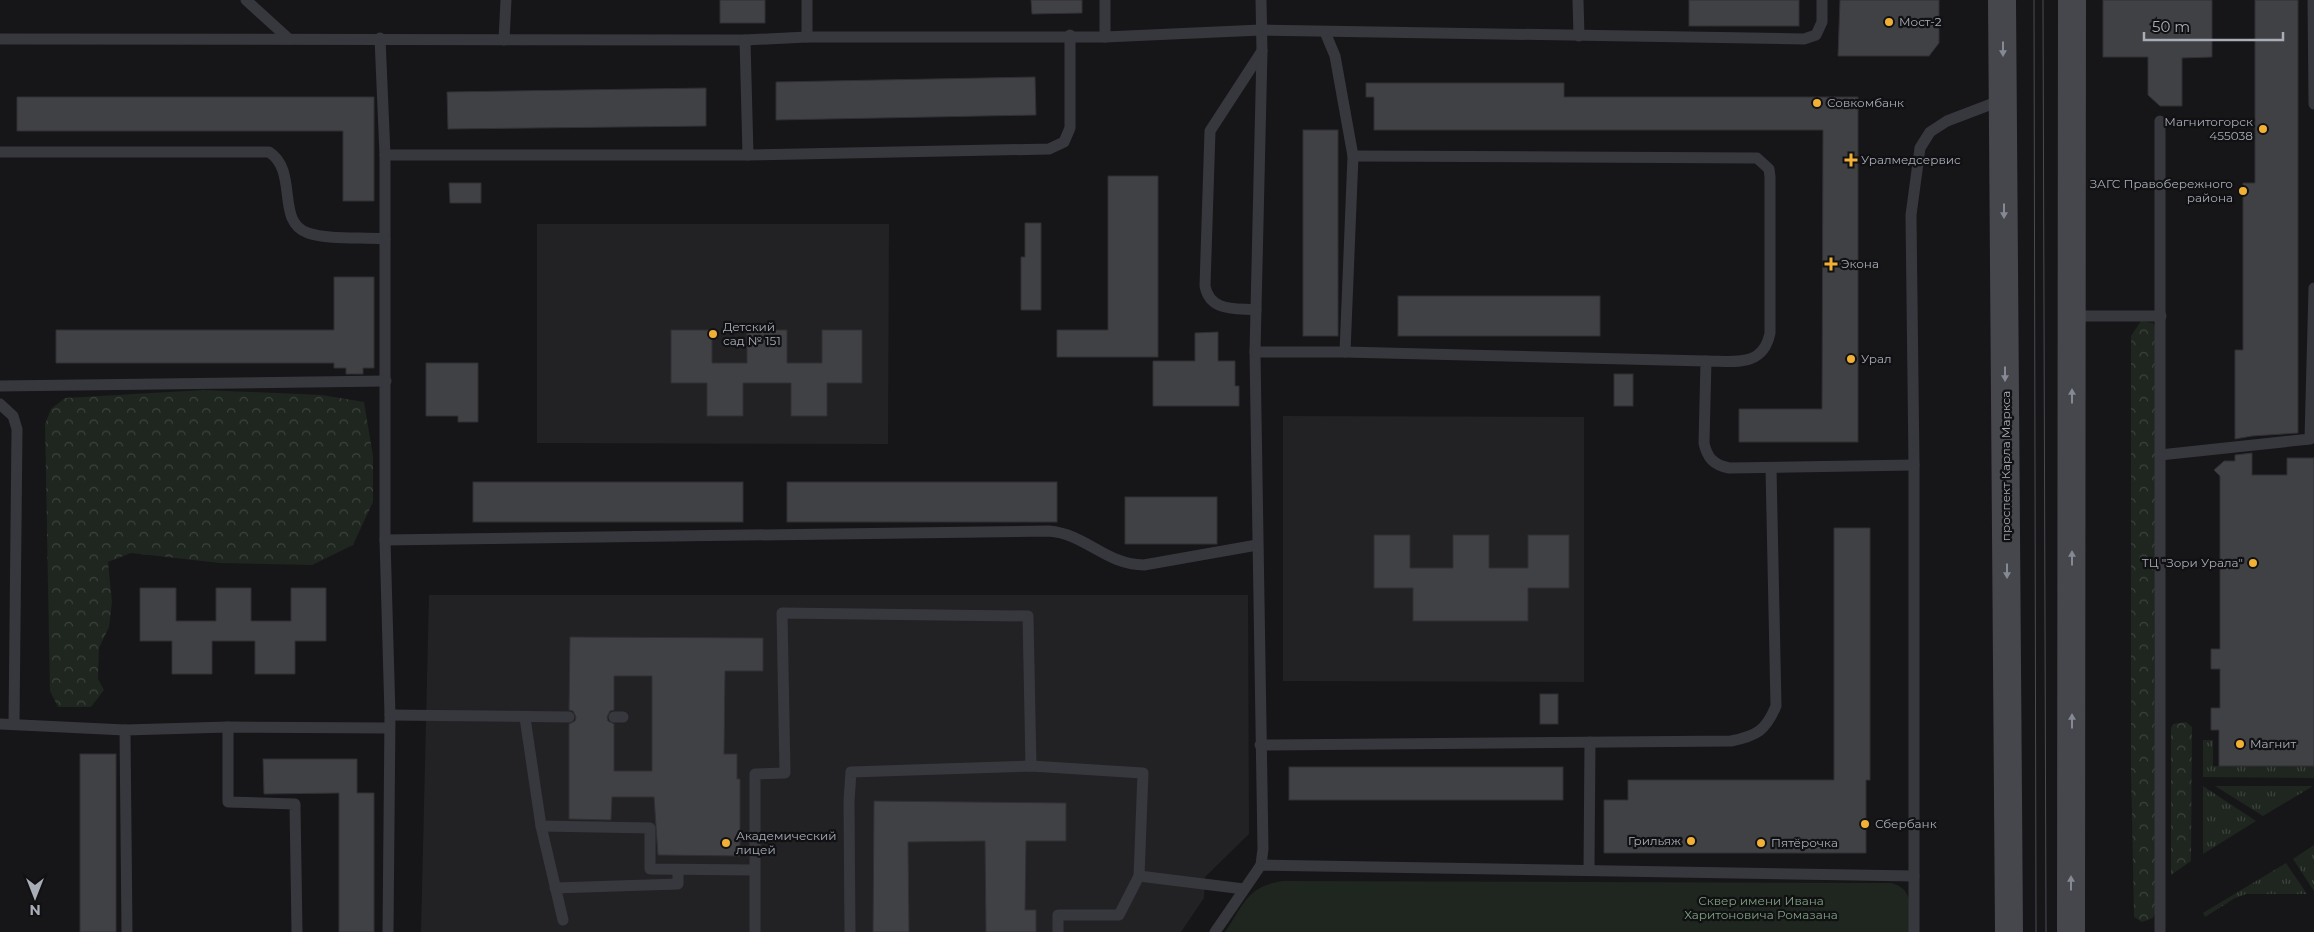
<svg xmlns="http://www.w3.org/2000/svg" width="2314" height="932" font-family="Montserrat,sans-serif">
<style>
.built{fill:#222225}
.grass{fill:url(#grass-tufts)}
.forest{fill:url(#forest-crowns)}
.park{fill:#1e261f}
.building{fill:#404145;stroke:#303034;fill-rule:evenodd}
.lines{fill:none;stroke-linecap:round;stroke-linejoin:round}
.service{stroke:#37383d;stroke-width:11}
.secondary{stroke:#45474d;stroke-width:28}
.tram{stroke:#4a4c52;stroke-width:1}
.oneway{fill:#858993}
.poi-dot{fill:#f2b134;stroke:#111113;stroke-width:2}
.labels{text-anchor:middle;stroke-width:4.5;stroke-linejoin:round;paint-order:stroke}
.poi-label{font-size:12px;fill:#a8adb8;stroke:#111113;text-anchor:start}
.street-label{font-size:12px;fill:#a8adb8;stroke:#111113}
.park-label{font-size:12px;fill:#7fa381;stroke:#111113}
</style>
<defs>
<pattern id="grass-tufts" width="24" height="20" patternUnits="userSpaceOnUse" patternTransform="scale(1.25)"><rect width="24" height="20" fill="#1e261f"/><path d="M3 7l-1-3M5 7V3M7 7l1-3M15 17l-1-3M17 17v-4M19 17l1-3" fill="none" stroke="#3c433d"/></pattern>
<pattern id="forest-crowns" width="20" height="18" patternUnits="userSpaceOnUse" patternTransform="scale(1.25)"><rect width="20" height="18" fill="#1e261f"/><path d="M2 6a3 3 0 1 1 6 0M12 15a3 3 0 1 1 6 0" fill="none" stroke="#3c433d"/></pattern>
</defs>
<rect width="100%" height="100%" fill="#161618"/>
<g class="built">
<path d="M 537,224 L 889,224 L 888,444 L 537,443 Z"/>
<path d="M 1283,416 L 1584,417 L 1584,682 L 1283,681 Z"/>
<path d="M 429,595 L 1248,595 L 1249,834 L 1205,877 L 1204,898 L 1181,932 L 421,932 Z"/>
</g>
<g class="grass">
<path d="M 2203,740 L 2213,740 L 2213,766 L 2314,766 L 2314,778 L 2203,777 Z"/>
<path d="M 2203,786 L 2256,821 L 2203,854 Z"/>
<path d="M 2215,786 L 2313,786 L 2263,816 Z"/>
<path d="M 2314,845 L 2314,891 L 2293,859 Z"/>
<path d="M 2286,863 L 2307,894 L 2246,894 L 2235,898 L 2205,917 L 2203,913 Z"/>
</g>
<g class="forest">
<path d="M 2141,321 L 2153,323 L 2157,332 L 2154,673 L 2157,907 L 2153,918 L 2142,922 L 2134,917 L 2131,770 L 2131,336 Z"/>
<path d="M 204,390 L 322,395 L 364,402 L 373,456 L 373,502 L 353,545 L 312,565 L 220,563 L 131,553 L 108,562 L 112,602 L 109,627 L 99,648 L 98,679 L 104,690 L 91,707 L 58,707 L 50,691 L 45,424 L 51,409 L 65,398 Z"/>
<path d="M 2186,722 L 2192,727 L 2191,861 L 2171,875 L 2171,728 L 2173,724 Z"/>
</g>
<path class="park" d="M 1283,881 L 1891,883 C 1916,889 1909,911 1909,932 L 1225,932 C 1244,904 1247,886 1283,881 Z"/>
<g class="building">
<rect x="720" y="0" width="45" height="23"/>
<path d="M 1031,0 L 1082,0 L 1082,13 L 1032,14 Z"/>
<rect x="1689" y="0" width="110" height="26"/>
<path d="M 1840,0 L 1939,0 L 1939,43 L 1929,56 L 1838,56 Z"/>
<path d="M 2103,0 L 2212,0 L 2212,57 L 2182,58 L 2182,106 L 2160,106 L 2148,95 L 2148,57 L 2103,57 Z"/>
<path d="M 2255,0 L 2298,0 L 2298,433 L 2252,436 L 2235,439 L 2235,350 L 2243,350 L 2243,183 L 2255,183 Z"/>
<path d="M 1035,77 L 1036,115 L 776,120 L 776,82 Z"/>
<path d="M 1366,83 L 1564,83 L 1564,97 L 1858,97 L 1858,442 L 1739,442 L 1739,409 L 1822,409 L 1823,130 L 1374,130 L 1374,97 L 1366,97 Z"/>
<path d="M 706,88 L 706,126 L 448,129 L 447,92 Z"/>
<path d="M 17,97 L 374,97 L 374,201 L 343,201 L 343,131 L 17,131 Z"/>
<rect x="1303" y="130" width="35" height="206"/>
<path d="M 1108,176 L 1158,176 L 1158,357 L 1057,357 L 1057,330 L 1108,330 Z"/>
<path d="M 449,183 L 481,183 L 481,203 L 450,203 Z"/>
<path d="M 1025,223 L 1041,223 L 1041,310 L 1021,310 L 1021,257 L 1025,257 Z"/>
<path d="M 334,277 L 374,277 L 374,368 L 363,368 L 363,374 L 346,374 L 346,368 L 334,368 L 334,363 L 56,363 L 56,330 L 334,330 Z"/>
<rect x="1398" y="296" width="202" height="40"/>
<path d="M 671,330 L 712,330 L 712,363 L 747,363 L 747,330 L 787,330 L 787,363 L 822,363 L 822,330 L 862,330 L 862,383 L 827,383 L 827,416 L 791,416 L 791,383 L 743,383 L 743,416 L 707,416 L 707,383 L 671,383 Z"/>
<path d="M 1218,332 L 1218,361 L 1235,361 L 1235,386 L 1239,386 L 1239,406 L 1153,406 L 1153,361 L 1195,361 L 1195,333 Z"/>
<path d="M 426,363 L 478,363 L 478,422 L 458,422 L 458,416 L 426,416 Z"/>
<rect x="1614" y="374" width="19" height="32"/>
<path d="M 2252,453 L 2252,475 L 2287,475 L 2287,458 L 2314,458 L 2314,766 L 2219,766 L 2219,730 L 2211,730 L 2211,708 L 2220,708 L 2220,669 L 2211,669 L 2211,649 L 2220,649 L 2220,476 L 2214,470 L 2224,461 L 2235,461 L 2235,455 Z"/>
<rect x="473" y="482" width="270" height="40"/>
<rect x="787" y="482" width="270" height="40"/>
<rect x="1125" y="497" width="92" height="47"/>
<path d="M 1834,528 L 1870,528 L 1870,780 L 1866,780 L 1866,853 L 1604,853 L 1604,800 L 1628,800 L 1628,780 L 1834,780 Z"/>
<path d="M 1374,535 L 1410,535 L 1410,568 L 1453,568 L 1453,535 L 1489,535 L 1489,568 L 1528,568 L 1528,535 L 1569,535 L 1569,588 L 1528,588 L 1528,621 L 1413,621 L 1413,588 L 1374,588 Z"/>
<path d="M 140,588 L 176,588 L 176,621 L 216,621 L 216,588 L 251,588 L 251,621 L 291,621 L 291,588 L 326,588 L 326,641 L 295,641 L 295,674 L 255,674 L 255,641 L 212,641 L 212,674 L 172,674 L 172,641 L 140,641 Z"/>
<path d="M 570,637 L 763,638 L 763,671 L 725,671 L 724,754 L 737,754 L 737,779 L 740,779 L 740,856 L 658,855 L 654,797 L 612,797 L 611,820 L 569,819 L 569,724 L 575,721 L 576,717 L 573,711 L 569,710 ZM 614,676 L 652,676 L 652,771 L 614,771 L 614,724 L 608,721 L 607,717 L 610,711 L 614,710 Z"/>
<rect x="1540" y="694" width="18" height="30"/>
<rect x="80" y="754" width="36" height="178"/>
<path d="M 263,759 L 357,759 L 357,793 L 374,793 L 374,932 L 339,932 L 339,793 L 264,794 Z"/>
<rect x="1289" y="767" width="274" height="33"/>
<path d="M 874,801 L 1066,803 L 1066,841 L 1026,841 L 1025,910 L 1036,910 L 1036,932 L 986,932 L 985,841 L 908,842 L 909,932 L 873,932 Z"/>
</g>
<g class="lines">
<g class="service">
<path d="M 246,0 L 289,39"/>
<path d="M 1578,0 L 1579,36"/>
<path d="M 2313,0 L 2314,104"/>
<path d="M 1325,32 L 1335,56 L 1353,156 L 1345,352 L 1706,361 L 1704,443 C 1707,458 1714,465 1729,468 L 1914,465"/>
<path d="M 807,37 L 807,0"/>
<path d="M 1105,37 L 1105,0"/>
<path d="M 380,38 L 385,155 L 385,540 L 390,715 L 388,932"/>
<path d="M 0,39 L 745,40 L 807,37 L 1105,37 L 1261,30 L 1804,39 L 1816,35 L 1822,22 L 1822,0"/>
<path d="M 504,40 L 506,0"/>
<path d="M 745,40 L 748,155"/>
<path d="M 2160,121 L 2160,932"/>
<path d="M 0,152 L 269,152 C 299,171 275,222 308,233 C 329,240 362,237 385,239"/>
<path d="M 385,155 L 748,155 L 1049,149 L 1064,142 L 1070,128 L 1070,35"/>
<path d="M 1353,156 L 1757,158 L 1769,169 L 1770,177 L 1770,333 C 1763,368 1734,361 1706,361"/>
<path d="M 1256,310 C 1235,308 1210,312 1205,286 L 1210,131 L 1262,51"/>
<path d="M 2072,316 L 2161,316"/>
<path d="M 1255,352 L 1345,352"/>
<path d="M 0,386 L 386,381"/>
<path d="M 0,404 L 13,416 L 17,429 L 14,724"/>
<path d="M 2160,455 L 2310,439 L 2314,288"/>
<path d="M 385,540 L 1049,531 C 1086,534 1106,565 1144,565 L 1257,545"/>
<path d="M 390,715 L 569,717"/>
<path d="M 614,717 L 623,717"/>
<path d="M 525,718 L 541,826 L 563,920"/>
<path d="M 0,724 L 125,730"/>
<path d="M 228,727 L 228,802 L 295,804 L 297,932"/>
<path d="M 1260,745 L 1731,741 C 1757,736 1766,730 1776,706 L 1771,468"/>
<path d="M 541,826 L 650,828 L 650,869 L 754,870"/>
<path d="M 1261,865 L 1263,849 L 1255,352 L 1262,51 L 1261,0"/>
<path d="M 1589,869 L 1590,742"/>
<path d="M 1139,876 L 1244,889"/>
<path d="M 555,888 L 678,884 L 678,871"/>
<path d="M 127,932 L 125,730 L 228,727 L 388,728"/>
<path d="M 755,932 L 755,774 L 785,773 L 782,613 L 1028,616 L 1031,766"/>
<path d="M 850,932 L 849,801 L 851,772 L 1031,766 L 1143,773 L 1139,876 L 1119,915 L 1058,915 L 1058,932"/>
<path d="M 1215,932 L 1261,865 L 1914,876"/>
<path d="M 1914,932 L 1914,465 L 1911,215 L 1920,148 L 1930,132 L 1947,121 L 2002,100"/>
</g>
<g class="secondary">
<path d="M 2002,0 L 2009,932"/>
<path d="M 2071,932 L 2072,0"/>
</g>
<g class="tram">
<path d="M 2034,0 L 2036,932"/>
<path d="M 2043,0 L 2046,932"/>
</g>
</g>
<defs><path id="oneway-solid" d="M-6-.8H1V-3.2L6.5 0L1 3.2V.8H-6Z" transform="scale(1.25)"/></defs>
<g class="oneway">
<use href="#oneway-solid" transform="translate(2003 49) rotate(90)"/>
<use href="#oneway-solid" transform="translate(2004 211) rotate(90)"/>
<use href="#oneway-solid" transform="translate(2005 374) rotate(90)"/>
<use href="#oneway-solid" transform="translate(2072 396) rotate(-90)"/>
<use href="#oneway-solid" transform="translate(2072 558) rotate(-90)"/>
<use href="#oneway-solid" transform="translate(2007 571) rotate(90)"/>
<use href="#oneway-solid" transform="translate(2072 721) rotate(-90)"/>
<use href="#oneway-solid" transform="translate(2071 883) rotate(-90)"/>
</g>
<g class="poi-dot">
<circle cx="1889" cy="22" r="5"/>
<circle cx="1817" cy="103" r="5"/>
<circle cx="2263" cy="129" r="5"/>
<path d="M1848.5 152.5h5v5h5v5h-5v5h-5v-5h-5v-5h5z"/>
<circle cx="2243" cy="191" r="5"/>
<path d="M1828.5 256.5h5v5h5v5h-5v5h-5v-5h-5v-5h5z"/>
<circle cx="713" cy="334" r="5"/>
<circle cx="1851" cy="359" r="5"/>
<circle cx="2253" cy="563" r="5"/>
<circle cx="2240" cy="744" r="5"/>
<circle cx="1865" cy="824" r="5"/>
<circle cx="1691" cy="841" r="5"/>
<circle cx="726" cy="843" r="5"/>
<circle cx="1761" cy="843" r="5"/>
</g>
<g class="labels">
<g class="poi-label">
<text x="1899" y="26">Мост-2</text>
<text x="1827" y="107">Совкомбанк</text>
<text x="2253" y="126" text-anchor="end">Магнитогорск<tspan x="2253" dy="14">455038</tspan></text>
<text x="1861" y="164">Уралмедсервис</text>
<text x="2233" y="188" text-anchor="end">ЗАГС Правобережного<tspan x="2233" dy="14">района</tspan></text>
<text x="1841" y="268">Экона</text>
<text x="723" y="331">Детский<tspan x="723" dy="14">сад № 151</tspan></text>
<text x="1861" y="363">Урал</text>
<text x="2243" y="567" text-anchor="end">ТЦ "Зори Урала"</text>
<text x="2250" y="748">Магнит</text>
<text x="1875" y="828">Сбербанк</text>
<text x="736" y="840">Академический<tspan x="736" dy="14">лицей</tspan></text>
<text x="1681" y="845" text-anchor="end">Грильяж</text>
<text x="1771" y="847">Пятёрочка</text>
</g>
<g class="street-label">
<text transform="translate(2006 466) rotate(-90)" y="4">проспект Карла Маркса</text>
</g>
<g class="park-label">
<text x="1761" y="905">Сквер имени Ивана<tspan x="1761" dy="14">Харитоновича Ромазана</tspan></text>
</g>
</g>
<g transform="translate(35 897) rotate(180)" stroke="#111113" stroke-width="4" paint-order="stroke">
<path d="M0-4L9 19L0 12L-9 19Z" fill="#a8adb8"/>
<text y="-8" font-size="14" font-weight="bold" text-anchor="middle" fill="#a8adb8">N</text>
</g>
<path d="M2144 32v8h139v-8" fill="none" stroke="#a8adb8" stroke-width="2.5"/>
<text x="2152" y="32" font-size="15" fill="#a8adb8" stroke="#111113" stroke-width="4" paint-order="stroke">50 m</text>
</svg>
